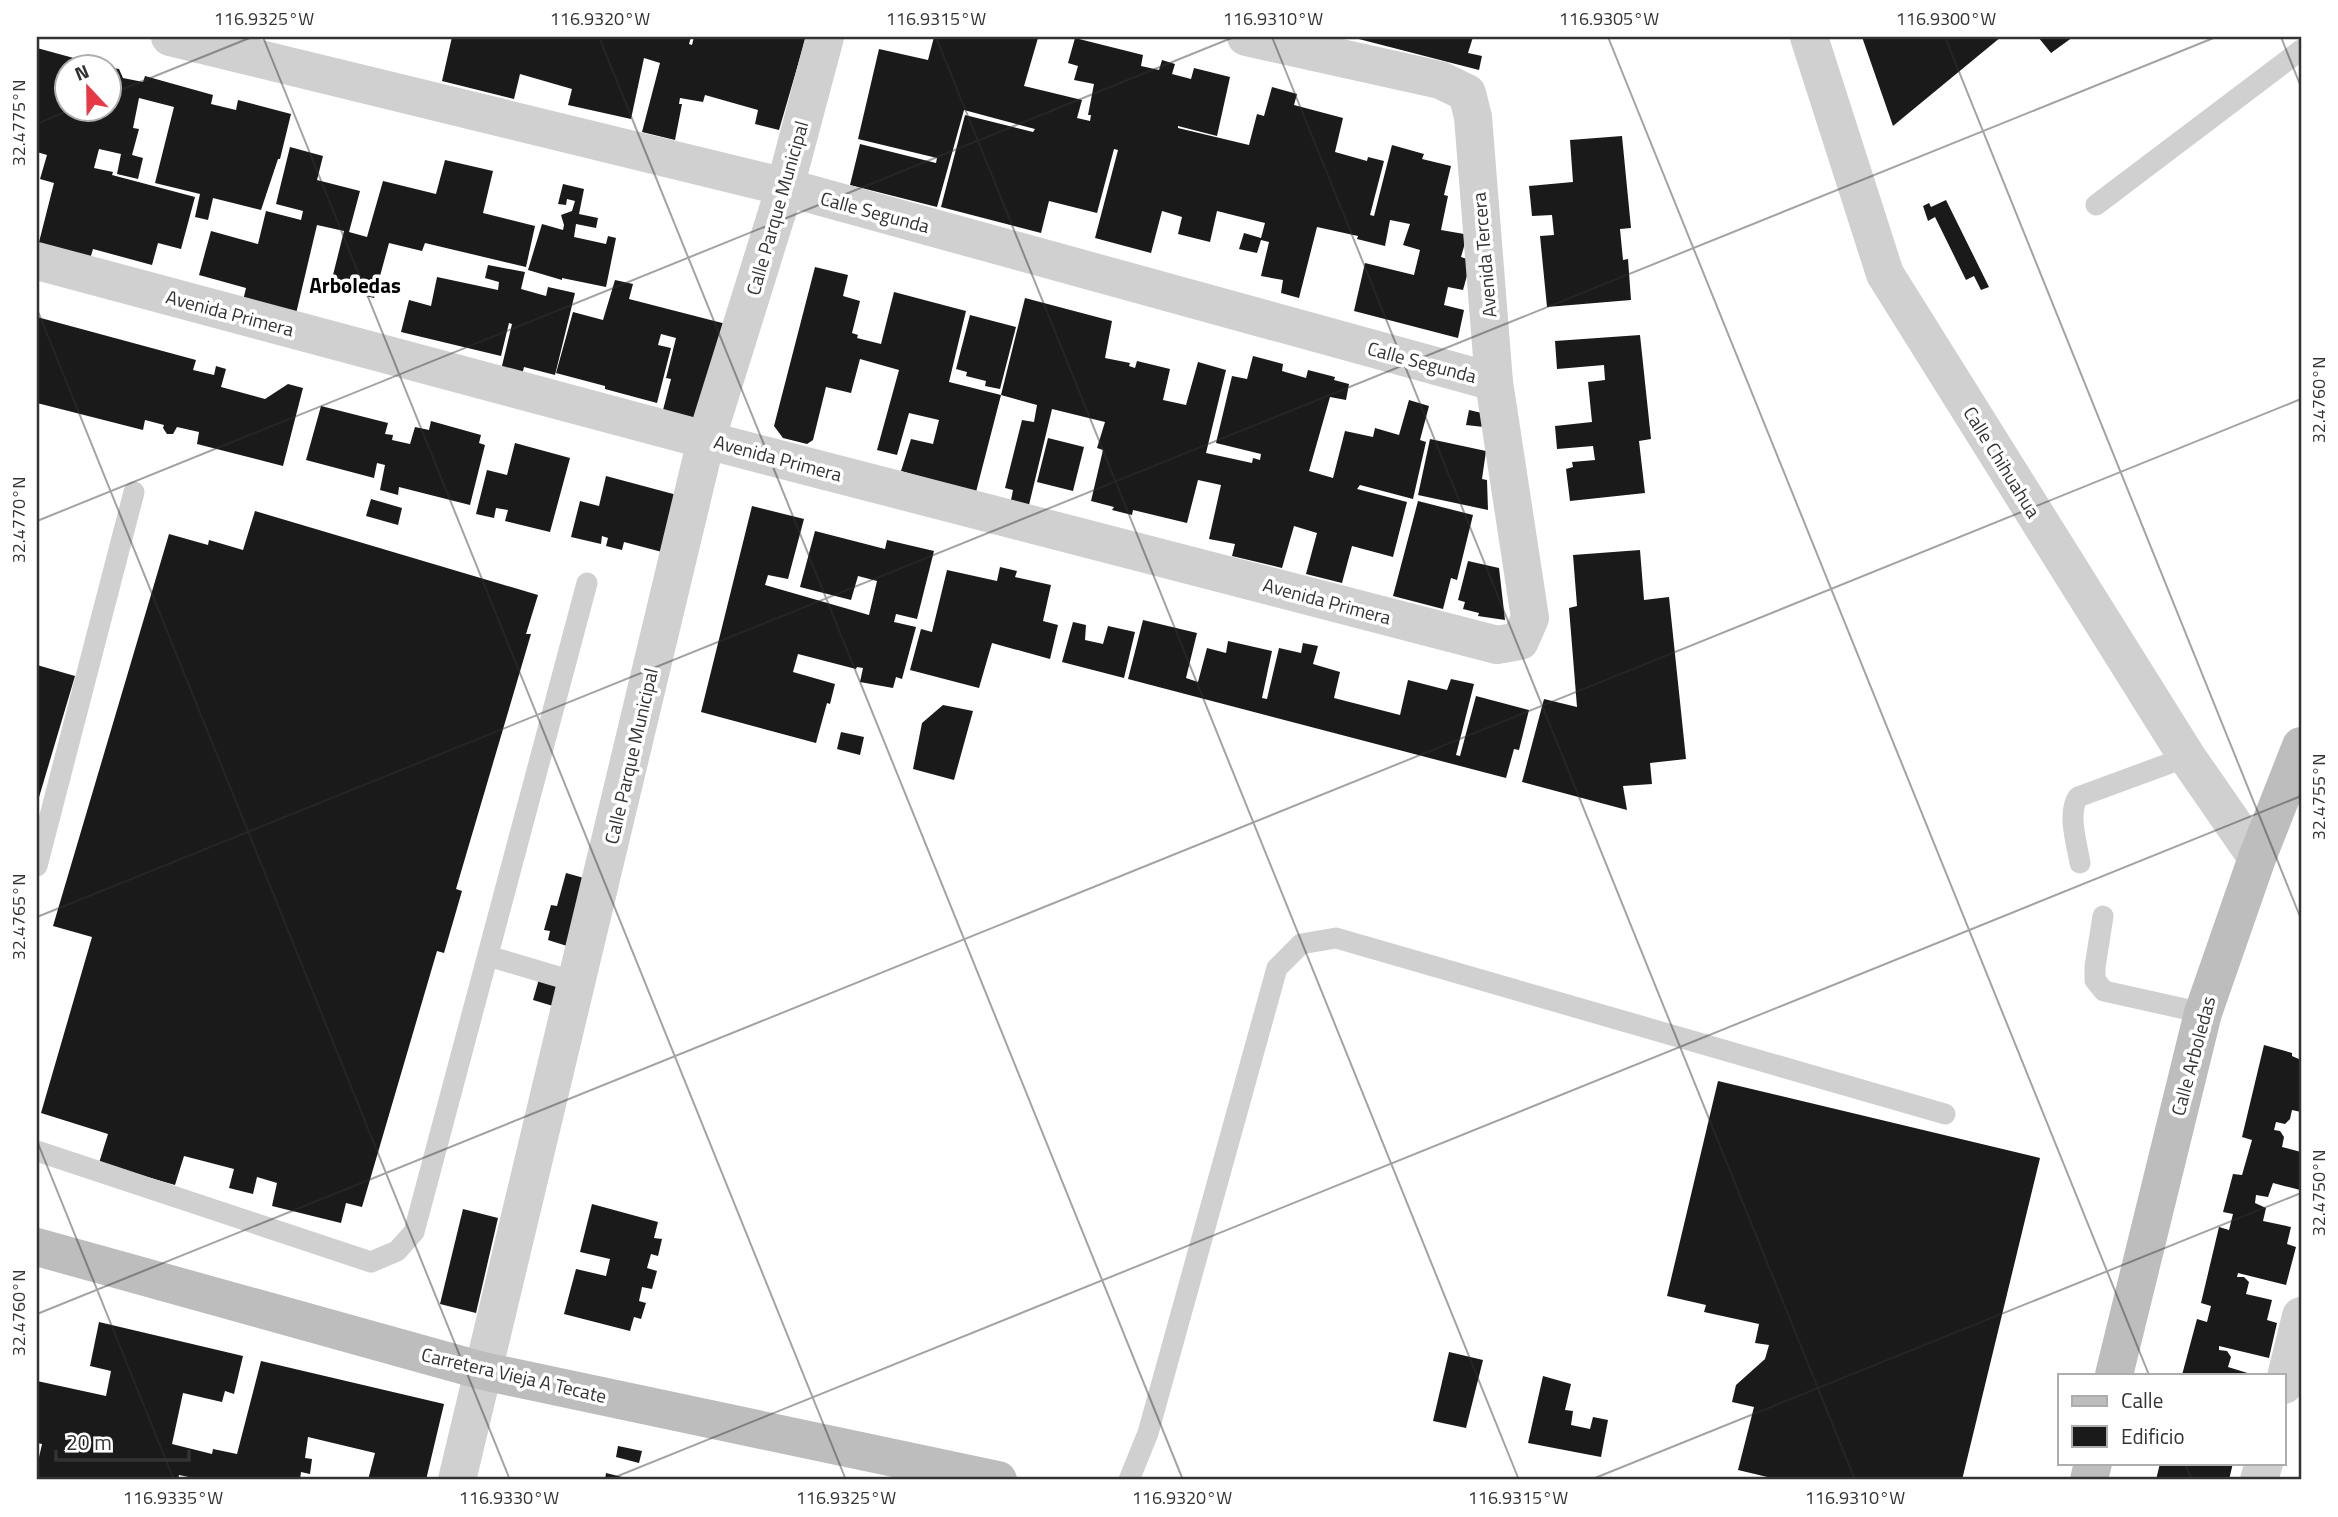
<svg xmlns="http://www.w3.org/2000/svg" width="2338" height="1517" font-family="'Titillium Web',sans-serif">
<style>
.building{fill:#1a1a1a}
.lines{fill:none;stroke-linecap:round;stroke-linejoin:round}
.lane{stroke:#d0d0d0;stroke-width:21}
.street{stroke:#d0d0d0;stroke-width:38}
.secondary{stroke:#bdbdbd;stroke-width:38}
.ticks{fill:none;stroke:#333;stroke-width:2;stroke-opacity:0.45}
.labels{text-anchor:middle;stroke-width:7;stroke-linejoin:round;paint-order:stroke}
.street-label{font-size:19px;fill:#333;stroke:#fff}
.neighbourhood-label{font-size:21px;font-weight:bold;fill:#000;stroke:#fff}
.neatline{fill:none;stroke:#333;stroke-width:2.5}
.ticks-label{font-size:18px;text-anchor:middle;fill:#333}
</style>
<rect width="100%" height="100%" fill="#fff"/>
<g class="building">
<path d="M 452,37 L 691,37 L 689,44 L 692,45 L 694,37 L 806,37 L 779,130 L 755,124 L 758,110 L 705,95 L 703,102 L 680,98 L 679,104 L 682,104 L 675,140 L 642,132 L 660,63 L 644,58 L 631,119 L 568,105 L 572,89 L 520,74 L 514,99 L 442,81 Z"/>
<path d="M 934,37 L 1038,38 L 1024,86 L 1082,100 L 1077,118 L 1090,121 L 1091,115 L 1088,115 L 1094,84 L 1074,80 L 1078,66 L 1068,63 L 1075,38 L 1143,55 L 1141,66 L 1159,70 L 1162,60 L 1175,64 L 1172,74 L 1191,79 L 1194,68 L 1230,77 L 1217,136 L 1178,126 L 1178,128 L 1249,145 L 1257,114 L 1264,116 L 1272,87 L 1297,94 L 1294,105 L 1343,118 L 1335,152 L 1367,161 L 1368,157 L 1384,161 L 1370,215 L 1374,216 L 1392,145 L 1424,154 L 1422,159 L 1451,166 L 1444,195 L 1448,196 L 1441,230 L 1464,234 L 1465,243 L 1461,257 L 1467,259 L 1468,272 L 1463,290 L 1448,287 L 1444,305 L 1464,310 L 1458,338 L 1354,311 L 1365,263 L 1414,275 L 1420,250 L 1403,245 L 1410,224 L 1390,220 L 1385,246 L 1357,239 L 1358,236 L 1317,227 L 1299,298 L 1281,293 L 1283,280 L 1261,276 L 1269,242 L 1261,240 L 1257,253 L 1239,249 L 1244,233 L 1261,238 L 1265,223 L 1217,211 L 1210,242 L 1178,234 L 1182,217 L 1162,211 L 1151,253 L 1095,238 L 1118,150 L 1114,149 L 1097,213 L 1049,201 L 1041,233 L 941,207 L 965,115 L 1033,132 L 1035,129 L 964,110 L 937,207 L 850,185 L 860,144 L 936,163 L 937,158 L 858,139 L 879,49 L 928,60 Z"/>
<path d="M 1351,37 L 1473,37 L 1468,53 L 1482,56 L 1479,70 Z"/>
<path d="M 1862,37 L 2001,37 L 1893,126 Z"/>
<path d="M 2038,37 L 2073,37 L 2051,53 Z"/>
<path d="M 37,48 L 103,66 L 66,66 L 66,108 L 108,108 L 108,67 L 119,69 L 123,78 L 143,82 L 145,76 L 213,95 L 211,104 L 236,110 L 238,100 L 291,114 L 280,159 L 278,159 L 261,210 L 213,198 L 208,220 L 195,217 L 200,194 L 155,183 L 174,107 L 139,98 L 133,128 L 139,129 L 132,155 L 143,158 L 138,179 L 117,174 L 121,154 L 99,149 L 94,168 L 113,172 L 112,175 L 195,197 L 181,249 L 158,243 L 152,265 L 93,249 L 88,266 L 37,250 L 54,183 L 40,179 L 47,155 L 37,152 L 37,114 L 39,106 L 37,105 Z"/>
<path d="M 1622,136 L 1631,228 L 1620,229 L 1623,260 L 1628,259 L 1631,300 L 1547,307 L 1540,236 L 1554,235 L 1552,215 L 1532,216 L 1529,186 L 1573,182 L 1570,140 Z"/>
<path d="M 290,147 L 323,156 L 317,180 L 360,191 L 349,232 L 367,237 L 383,181 L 436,194 L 445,160 L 493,171 L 483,213 L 535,226 L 526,267 L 425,243 L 422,251 L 389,243 L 374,298 L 330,287 L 344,231 L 317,225 L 295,318 L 242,305 L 246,288 L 199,275 L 211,231 L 258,244 L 266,211 L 301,220 L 303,211 L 276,204 Z"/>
<path d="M 563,184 L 584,189 L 579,214 L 598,218 L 596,228 L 576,224 L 574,237 L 606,244 L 608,236 L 616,238 L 606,287 L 562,278 L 562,280 L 528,270 L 542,224 L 563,230 L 564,225 L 561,215 L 572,211 L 575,201 L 567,199 L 566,205 L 558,204 Z"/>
<path d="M 1946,200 L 1989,287 L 1981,290 L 1974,276 L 1966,280 L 1935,217 L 1928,221 L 1923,206 L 1929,203 L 1931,207 Z"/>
<path d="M 488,265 L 525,272 L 521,289 L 546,296 L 548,287 L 575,293 L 555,375 L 524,367 L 522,375 L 501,370 L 512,324 L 509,323 L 501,356 L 401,332 L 409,300 L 431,306 L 437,277 L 498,290 L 499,282 L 485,278 Z"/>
<path d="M 815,267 L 848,275 L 843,296 L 860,301 L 852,333 L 858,335 L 857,338 L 881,344 L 894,292 L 966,311 L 949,382 L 1001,395 L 976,492 L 901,471 L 911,439 L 933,444 L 939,420 L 909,413 L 897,455 L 877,450 L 899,370 L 860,359 L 851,393 L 826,387 L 813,440 L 807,444 L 783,438 L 774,426 Z"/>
<path d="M 615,280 L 633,284 L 629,299 L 730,325 L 706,421 L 663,410 L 671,379 L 666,378 L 676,338 L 661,334 L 658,345 L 671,348 L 657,403 L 605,389 L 605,386 L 556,373 L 573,312 L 603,320 Z"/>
<path d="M 1025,298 L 1112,321 L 1105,358 L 1130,363 L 1129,366 L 1135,368 L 1137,361 L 1170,369 L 1163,400 L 1186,405 L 1198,362 L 1226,370 L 1206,453 L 1252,463 L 1253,458 L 1260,460 L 1261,454 L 1216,443 L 1232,376 L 1247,379 L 1253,356 L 1283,364 L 1282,371 L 1306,378 L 1308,370 L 1335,377 L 1334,380 L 1349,384 L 1346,400 L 1330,397 L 1309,471 L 1333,478 L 1345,431 L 1373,437 L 1375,428 L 1399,435 L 1409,400 L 1429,406 L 1420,440 L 1426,442 L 1413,499 L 1360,485 L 1357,489 L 1407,502 L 1393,557 L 1352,546 L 1342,583 L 1306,574 L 1317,533 L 1294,526 L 1282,568 L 1232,556 L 1235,544 L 1209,539 L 1221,485 L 1198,480 L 1187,523 L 1133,510 L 1132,515 L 1112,510 L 1114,507 L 1091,501 L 1103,450 L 1097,448 L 1105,422 L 1052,409 L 1029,505 L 1011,500 L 1013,490 L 1005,488 L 1022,420 L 1034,422 L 1037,405 L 1001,395 Z"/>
<path d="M 970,315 L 1016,327 L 1000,389 L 985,386 L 986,381 L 966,376 L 967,372 L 956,369 Z"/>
<path d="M 37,317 L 196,360 L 193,370 L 214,375 L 216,366 L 226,369 L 221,387 L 265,399 L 288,384 L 303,388 L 283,466 L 197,444 L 199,432 L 177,427 L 173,434 L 167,434 L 163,428 L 164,425 L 145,420 L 143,430 L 37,403 Z"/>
<path d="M 1640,335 L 1651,439 L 1639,441 L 1645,493 L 1570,501 L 1566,469 L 1573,467 L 1572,462 L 1595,460 L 1593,446 L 1557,449 L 1555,426 L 1592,422 L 1588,382 L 1605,380 L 1604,365 L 1557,369 L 1555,341 Z"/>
<path d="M 321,406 L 388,423 L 385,434 L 393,435 L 392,440 L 410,444 L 415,427 L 429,430 L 431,421 L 481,435 L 479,443 L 485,445 L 470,505 L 399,487 L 398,495 L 380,490 L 385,465 L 377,463 L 374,478 L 306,460 Z"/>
<path d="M 1469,410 L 1482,413 L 1484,427 L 1466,425 Z"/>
<path d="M 1048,438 L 1084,447 L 1073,491 L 1037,482 Z"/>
<path d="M 1430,439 L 1486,451 L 1482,479 L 1487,480 L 1488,510 L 1418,495 Z"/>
<path d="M 515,443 L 570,458 L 550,532 L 505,521 L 508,510 L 496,508 L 494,518 L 476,514 L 487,470 L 507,475 Z"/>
<path d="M 606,476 L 677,495 L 662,552 L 624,542 L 622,550 L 606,546 L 608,538 L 602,536 L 601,544 L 571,537 L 580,501 L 599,506 Z"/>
<path d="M 371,499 L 402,508 L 398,525 L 366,516 Z"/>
<path d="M 1418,501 L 1473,515 L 1457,580 L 1451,578 L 1443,609 L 1393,596 Z"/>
<path d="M 752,506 L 804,519 L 788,579 L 768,575 L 765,585 L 869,615 L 877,581 L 858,576 L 851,600 L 800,587 L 815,531 L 885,549 L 887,540 L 934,551 L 917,619 L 896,614 L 894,622 L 916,627 L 902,679 L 896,677 L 893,688 L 860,682 L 863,668 L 857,667 L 856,669 L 798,654 L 793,672 L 835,684 L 830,704 L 827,703 L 816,743 L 701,712 Z"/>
<path d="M 255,511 L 538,595 L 526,634 L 531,634 L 456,889 L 462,891 L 444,953 L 437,951 L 362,1207 L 346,1203 L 341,1223 L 272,1206 L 277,1183 L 257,1177 L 253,1194 L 229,1188 L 234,1169 L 184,1156 L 175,1185 L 99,1163 L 108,1134 L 41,1113 L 92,937 L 53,926 L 169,534 L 208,545 L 209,540 L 243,550 Z"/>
<path d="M 1640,550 L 1644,600 L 1669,597 L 1686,759 L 1650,763 L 1652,784 L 1623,786 L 1627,810 L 1522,782 L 1544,699 L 1577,707 L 1569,608 L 1577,606 L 1573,555 Z"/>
<path d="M 1468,561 L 1499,568 L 1505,620 L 1478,616 L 1479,613 L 1463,609 L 1465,602 L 1458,600 Z"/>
<path d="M 1000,567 L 1017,571 L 1015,577 L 1051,585 L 1043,621 L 1058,625 L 1050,659 L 992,643 L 979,688 L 910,670 L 921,629 L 932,632 L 947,570 L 997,581 Z"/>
<path d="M 1143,620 L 1197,633 L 1186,678 L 1198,682 L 1207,648 L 1226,653 L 1228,641 L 1272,651 L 1262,698 L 1267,699 L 1279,648 L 1301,653 L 1303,643 L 1318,646 L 1313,664 L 1340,672 L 1334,698 L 1400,715 L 1408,680 L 1447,690 L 1451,679 L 1474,684 L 1456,755 L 1460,756 L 1476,696 L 1529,710 L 1519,750 L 1514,749 L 1506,778 L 1128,679 Z"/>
<path d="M 1073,622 L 1086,625 L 1085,640 L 1103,644 L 1108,626 L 1135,632 L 1124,678 L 1062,662 Z"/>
<path d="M 37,665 L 75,676 L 37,804 Z"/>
<path d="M 943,705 L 973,711 L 954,780 L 913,769 L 922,723 Z"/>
<path d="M 841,732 L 864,737 L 860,755 L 837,749 Z"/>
<path d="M 566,873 L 584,878 L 567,946 L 548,940 L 550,931 L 544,930 L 551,905 L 557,906 Z"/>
<path d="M 539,979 L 559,986 L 553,1006 L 533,1000 Z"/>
<path d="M 2264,1045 L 2292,1053 L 2292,1056 L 2301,1060 L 2301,1112 L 2292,1110 L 2290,1119 L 2285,1124 L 2276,1122 L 2274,1130 L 2280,1131 L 2284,1137 L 2282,1147 L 2301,1152 L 2300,1190 L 2273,1183 L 2268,1197 L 2256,1195 L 2255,1203 L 2266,1208 L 2263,1221 L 2291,1227 L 2287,1244 L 2296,1247 L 2286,1285 L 2238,1273 L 2237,1277 L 2244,1277 L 2249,1282 L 2246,1294 L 2272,1300 L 2267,1320 L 2277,1323 L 2269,1358 L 2219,1346 L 2219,1350 L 2227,1351 L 2231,1357 L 2228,1367 L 2254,1375 L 2182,1375 L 2197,1319 L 2207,1322 L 2211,1306 L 2201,1303 L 2219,1227 L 2229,1230 L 2233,1214 L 2223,1212 L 2233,1174 L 2242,1175 L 2252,1140 L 2242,1137 Z"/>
<path d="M 1718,1081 L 2040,1158 L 1962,1480 L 1780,1480 L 1738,1470 L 1754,1407 L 1732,1402 L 1736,1385 L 1765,1359 L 1769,1345 L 1755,1343 L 1759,1324 L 1704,1312 L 1706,1305 L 1667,1296 Z"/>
<path d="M 592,1204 L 658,1222 L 654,1238 L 662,1239 L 658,1256 L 651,1254 L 647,1268 L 657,1271 L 652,1289 L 642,1287 L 639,1301 L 646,1303 L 641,1319 L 634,1317 L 630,1331 L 564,1314 L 576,1269 L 606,1276 L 610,1259 L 580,1252 Z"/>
<path d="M 463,1209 L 498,1218 L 476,1313 L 440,1304 Z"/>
<path d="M 99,1322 L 243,1356 L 234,1394 L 225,1391 L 222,1402 L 183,1393 L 172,1444 L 212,1454 L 213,1449 L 237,1454 L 261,1361 L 444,1404 L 426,1480 L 368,1480 L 375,1453 L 308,1437 L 305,1458 L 312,1459 L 310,1474 L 301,1472 L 300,1480 L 203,1480 L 179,1475 L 178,1480 L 37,1480 L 37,1466 L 42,1444 L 37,1443 L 37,1381 L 106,1396 L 111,1371 L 90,1366 Z"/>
<path d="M 1449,1352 L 1483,1360 L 1466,1428 L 1433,1421 Z"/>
<path d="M 1543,1376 L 1571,1384 L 1565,1410 L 1573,1411 L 1571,1425 L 1590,1429 L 1593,1417 L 1608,1420 L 1601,1457 L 1528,1443 Z"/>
<path d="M 618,1446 L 642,1451 L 639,1463 L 616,1457 Z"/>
<path d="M 2160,1463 L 2233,1463 L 2229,1480 L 2201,1477 L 2201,1480 L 2156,1480 Z"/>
<path d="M 606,1473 L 622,1477 L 621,1480 L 605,1480 Z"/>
</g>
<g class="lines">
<g class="lane">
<path d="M 2096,205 L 2301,50"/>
<path d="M 2080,863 C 2077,844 2067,814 2078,797 L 2187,757"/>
<path d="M 37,866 L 134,492"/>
<path d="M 2103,916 L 2095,967 L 2095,980 L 2104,991 L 2203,1013"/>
<path d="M 488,956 L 576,982"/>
<path d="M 37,1151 L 371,1262 L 397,1251 L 414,1232 L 587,583"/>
<path d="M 1129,1480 L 1148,1433 L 1277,968 L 1301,944 L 1336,938 L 1945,1114"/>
</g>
<g class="street">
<path d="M 170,37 L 785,187 L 1494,382"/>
<path d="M 1809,37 L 1885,274 L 2187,757 L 2257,858"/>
<path d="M 37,261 L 706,440 L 1497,645 L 1520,641 L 1530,618 L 1494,382 L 1473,117 L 1467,93 L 1440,80 L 1246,37"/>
<path d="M 2284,1385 L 2301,1316"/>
<path d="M 457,1480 L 706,440 L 785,187 L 825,37"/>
<path d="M 2259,1480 L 2264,1463"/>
</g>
<g class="secondary">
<path d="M 37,1247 L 483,1371 L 998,1480"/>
<path d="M 2114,1375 L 2203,1013 L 2257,858 L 2301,746"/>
<path d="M 2089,1480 L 2093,1463"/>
</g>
</g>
<path class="ticks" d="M 263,37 L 846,1480M 599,37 L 1183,1480M 936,37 L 1519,1480M 1272,37 L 1855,1480M 1608,37 L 2149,1375M 1945,37 L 2301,919M 2281,37 L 2301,87M 108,95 L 252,37M 37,124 L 74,108M 37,309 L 510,1480M 37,521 L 1234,37M 37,917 L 2216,37M 37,1141 L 174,1480M 37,1314 L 2301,399M 2185,1463 L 2192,1480M 608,1480 L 2301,796M 1590,1480 L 2301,1193"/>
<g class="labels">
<g class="street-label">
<text transform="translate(777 208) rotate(-74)" y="7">Calle Parque Municipal</text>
<text transform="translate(875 212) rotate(15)" y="7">Calle Segunda</text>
<text transform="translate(1484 255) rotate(-95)" y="7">Avenida Tercera</text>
<text transform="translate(230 313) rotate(15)" y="7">Avenida Primera</text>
<text transform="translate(1422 362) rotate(15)" y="7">Calle Segunda</text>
<text transform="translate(778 458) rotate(15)" y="7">Avenida Primera</text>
<text transform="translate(2002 462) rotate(58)" y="7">Calle Chihuahua</text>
<text transform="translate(1327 601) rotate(15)" y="7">Avenida Primera</text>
<text transform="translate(631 756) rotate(-77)" y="7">Calle Parque Municipal</text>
<text transform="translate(2193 1056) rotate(-75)" y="7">Calle Arboledas</text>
<text transform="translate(514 1375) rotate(13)" y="7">Carretera Vieja A Tecate</text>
</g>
<g class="neighbourhood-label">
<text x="355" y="293">Arboledas</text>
</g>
</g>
<rect width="2338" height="1517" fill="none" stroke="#ffffff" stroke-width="77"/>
<rect x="2058" y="1374" width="228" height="91" fill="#ffffff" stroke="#adadad" stroke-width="2"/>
<rect x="2072" y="1396" width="35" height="10" fill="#bdbdbd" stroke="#adadad" stroke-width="2"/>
<text x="2121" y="1408" font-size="21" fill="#333333">Calle</text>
<rect x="2072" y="1426" width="35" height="21" fill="#1a1a1a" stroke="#adadad" stroke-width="2"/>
<text x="2121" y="1444" font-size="21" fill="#333333">Edificio</text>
<g transform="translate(88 88) rotate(338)"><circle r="33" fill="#ffffff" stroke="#adadad" stroke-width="2"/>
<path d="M0-5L12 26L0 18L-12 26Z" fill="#e63946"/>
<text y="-10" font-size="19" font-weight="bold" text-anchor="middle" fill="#333333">N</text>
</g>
<path d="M56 1450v10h133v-10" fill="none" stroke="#333333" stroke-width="3.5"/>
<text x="66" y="1450" font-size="21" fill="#333333" stroke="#ffffff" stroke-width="5" paint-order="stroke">20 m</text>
<rect x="38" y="38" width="2262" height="1440" class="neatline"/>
<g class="ticks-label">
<text x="264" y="25">116.9325°W</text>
<text x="600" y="25">116.9320°W</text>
<text x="936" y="25">116.9315°W</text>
<text x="1273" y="25">116.9310°W</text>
<text x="1609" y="25">116.9305°W</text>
<text x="1946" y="25">116.9300°W</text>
<text transform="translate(19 123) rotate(-90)" y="6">32.4775°N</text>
<text transform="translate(2319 400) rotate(-90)" y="6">32.4760°N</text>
<text transform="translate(19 520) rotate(-90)" y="6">32.4770°N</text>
<text transform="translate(2319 797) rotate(-90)" y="6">32.4755°N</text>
<text transform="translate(19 917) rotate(-90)" y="6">32.4765°N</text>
<text transform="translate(2319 1193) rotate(-90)" y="6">32.4750°N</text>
<text transform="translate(19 1313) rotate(-90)" y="6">32.4760°N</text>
<text x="173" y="1504">116.9335°W</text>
<text x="509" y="1504">116.9330°W</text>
<text x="846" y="1504">116.9325°W</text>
<text x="1182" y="1504">116.9320°W</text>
<text x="1518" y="1504">116.9315°W</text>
<text x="1855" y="1504">116.9310°W</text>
</g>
</svg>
